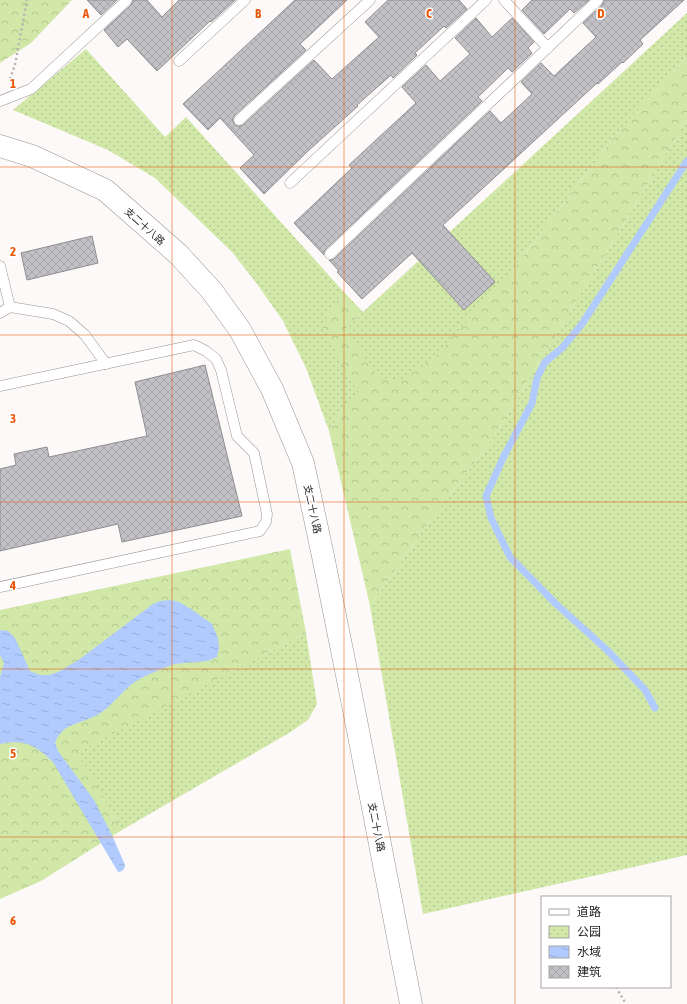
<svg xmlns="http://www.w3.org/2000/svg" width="687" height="1004" font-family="'Asap Condensed','Noto Sans SC',sans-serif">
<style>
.forest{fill:url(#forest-crowns)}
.park{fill:url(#park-dots)}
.water{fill:url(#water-ripples)}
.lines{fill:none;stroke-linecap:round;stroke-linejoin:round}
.stream{stroke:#b1cbff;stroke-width:7}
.building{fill:url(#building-cross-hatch);stroke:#8e8e91}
.lane-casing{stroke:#979492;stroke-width:11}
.secondary-casing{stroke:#979492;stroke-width:23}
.path{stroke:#b5b2b1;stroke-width:2.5;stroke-dasharray:2 3;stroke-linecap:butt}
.lane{stroke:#fff;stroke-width:10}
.secondary{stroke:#fff;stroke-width:22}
.grid{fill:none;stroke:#e8590c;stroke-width:1;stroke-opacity:0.55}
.labels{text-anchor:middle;stroke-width:3;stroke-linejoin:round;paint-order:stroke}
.street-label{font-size:10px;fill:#1f1e1e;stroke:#fff}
.grid-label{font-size:13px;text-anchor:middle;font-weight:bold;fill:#e8590c;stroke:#fff;stroke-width:3;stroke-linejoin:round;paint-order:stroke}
</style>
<defs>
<pattern id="forest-crowns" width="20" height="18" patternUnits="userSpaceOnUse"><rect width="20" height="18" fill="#d1e8a9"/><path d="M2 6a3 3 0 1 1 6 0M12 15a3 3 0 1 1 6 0" fill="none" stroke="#b3c791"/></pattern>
<pattern id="park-dots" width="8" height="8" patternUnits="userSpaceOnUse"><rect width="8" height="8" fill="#d1e8a9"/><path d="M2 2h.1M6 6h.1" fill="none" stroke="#b3c791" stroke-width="1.8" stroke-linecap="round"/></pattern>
<pattern id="water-ripples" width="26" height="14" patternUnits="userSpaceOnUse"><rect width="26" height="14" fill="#b1cbff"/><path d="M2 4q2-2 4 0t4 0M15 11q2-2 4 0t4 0" fill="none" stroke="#98aeda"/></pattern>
<pattern id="building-cross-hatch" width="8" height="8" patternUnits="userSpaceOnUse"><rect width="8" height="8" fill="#c2c2c6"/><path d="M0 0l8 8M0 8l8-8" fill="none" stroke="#a6a6aa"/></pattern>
</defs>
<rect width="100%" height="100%" fill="#fdf9f8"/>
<g class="forest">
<path d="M 0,0 L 72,0 L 31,43 L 0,63 Z"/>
<path d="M 687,57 L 687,120 L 492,440 L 435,514 L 370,606 L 357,550 L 329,431 L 340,414 L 321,325 L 343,291 L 363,312 L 346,329 L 513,269 L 617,133 Z"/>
<path d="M 290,549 L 306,633 L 79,752 L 122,830 L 41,881 L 0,899 L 0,610 Z"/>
</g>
<g class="park">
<path d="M 687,13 L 687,57 L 617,133 L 513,269 L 433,359 L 400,381 L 378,377 L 346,329 L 363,312 Z"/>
<path d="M 86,49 L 165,137 L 186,117 L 343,291 L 322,325 L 358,393 L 340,414 L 329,431 L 306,368 L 283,321 L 257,284 L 232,252 L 155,178 L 108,150 L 13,110 Z"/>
<path d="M 687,120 L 687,855 L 423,914 L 370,606 L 435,514 L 492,440 Z"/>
<path d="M 306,633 L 317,704 L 308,720 L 289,733 L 122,830 L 78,752 Z"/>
</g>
<path class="water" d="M 171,600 L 179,602 L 191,609 L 212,624 L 218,638 L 219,649 L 217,657 C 214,658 210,661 206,661 C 196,663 185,662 175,664 C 171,665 167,667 164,668 C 154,672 144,676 136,681 C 122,691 113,705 99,714 C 83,724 62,722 55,743 L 58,751 L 94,800 L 112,835 L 125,865 C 125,869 122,872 118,872 L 53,762 C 35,745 25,739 0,744 L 0,677 L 4,663 L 0,655 L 0,631 L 1,630 L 8,631 L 15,638 L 30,671 L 40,675 L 49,675 L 58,672 L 77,661 L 153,604 L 160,601 Z"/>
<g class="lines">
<path class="stream" d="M 655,708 L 645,690 L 607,650 L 556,604 L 510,557 L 491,518 L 486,496 L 503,458 L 532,403 L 537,378 L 545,362 L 562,348 L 582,324 L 687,161"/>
</g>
<g class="building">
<path d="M 87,0 L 117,0 L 101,15 Z"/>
<path d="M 133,0 L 147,0 L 162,17 L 179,0 L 235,0 L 211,22 L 210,21 L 157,71 L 127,39 L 118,47 L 104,30 L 131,5 Z"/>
<path d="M 295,0 L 347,0 L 313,32 L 300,44 L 306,50 L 235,115 L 233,118 L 233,121 L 234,124 L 237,126 L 240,126 L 243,125 L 314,60 L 332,79 L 379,37 L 365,22 L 388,0 L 459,0 L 467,9 L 446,28 L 444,26 L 415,53 L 417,55 L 393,78 L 391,75 L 357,105 L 358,106 L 308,151 L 264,194 L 240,168 L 254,155 L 220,118 L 208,130 L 183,104 Z"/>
<path d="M 532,0 L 589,0 L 574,13 L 570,9 L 544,34 L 522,10 Z"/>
<path d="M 604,0 L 684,0 L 640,40 L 643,44 L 623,63 L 622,62 L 598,84 L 597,83 L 443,225 L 495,282 L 464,310 L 412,253 L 362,299 L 337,272 L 339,271 L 329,260 L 332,260 L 334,259 L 490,111 L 501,123 L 532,94 L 521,82 L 541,63 L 554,76 L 596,37 L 583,23 L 602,5 Z"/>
<path d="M 476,18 L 492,37 L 512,18 L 534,42 L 528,48 L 532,53 L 512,72 L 508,68 L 478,97 L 482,101 L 326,249 L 324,252 L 324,255 L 294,223 L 352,168 L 349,165 L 416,103 L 402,87 L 426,65 L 440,81 L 470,54 L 455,38 Z"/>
<path d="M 92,236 L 98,263 L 27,280 L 21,253 Z"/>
<path d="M 205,365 L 242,516 L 122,542 L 118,524 L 0,551 L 0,469 L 16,465 L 14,454 L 47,447 L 49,457 L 147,436 L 135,382 Z"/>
</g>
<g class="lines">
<g class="lane-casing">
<g id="lane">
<path d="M 504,0 L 548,48"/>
<path d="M 179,61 L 245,0"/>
<path d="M 0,101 L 31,89 L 127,0"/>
<path d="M 239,120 L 370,0"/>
<path d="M 290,183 L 486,0"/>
<path d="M 330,254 L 598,0"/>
<path d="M 0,266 L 10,307"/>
<path d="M 0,313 L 10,307 L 53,314 L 69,321 L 85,335 L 106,364"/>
<path d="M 0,386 L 194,345 L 206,351 L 216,359 L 221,370 L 237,436 L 254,453 L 267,514 L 266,522 L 260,531 L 0,587"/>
</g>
</g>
<g class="secondary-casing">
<path id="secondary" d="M 0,146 L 32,156 L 105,190 L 178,254 L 212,291 L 240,330 L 272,389 L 303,463 L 323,556 L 354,710 L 411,1004"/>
</g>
<g class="path">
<path d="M 10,79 L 15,65 L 27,0"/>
<path d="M 616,987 L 626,1004"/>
</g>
<use href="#lane" class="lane"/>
<use href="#secondary" class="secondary"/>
</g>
<path class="grid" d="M 172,0 L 172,1004M 344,0 L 344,1004M 515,0 L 515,1004M 0,167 L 687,167M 0,335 L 687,335M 0,502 L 687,502M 0,669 L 687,669M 0,837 L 687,837"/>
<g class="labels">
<g class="street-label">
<text transform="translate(145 226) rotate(42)" y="4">支二十八路</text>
<text transform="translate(313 509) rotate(78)" y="4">支二十八路</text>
<text transform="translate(377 827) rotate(79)" y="4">支二十八路</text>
</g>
</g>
<g class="grid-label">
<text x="86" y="18">A</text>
<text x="258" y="18">B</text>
<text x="429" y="18">C</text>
<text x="601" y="18">D</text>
<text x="13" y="88">1</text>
<text x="13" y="256">2</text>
<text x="13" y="423">3</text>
<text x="13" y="590">4</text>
<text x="13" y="758">5</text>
<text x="13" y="925">6</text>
</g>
<rect x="541" y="896" width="130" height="92" fill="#ffffff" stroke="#a5a5a5"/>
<rect x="549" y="909" width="20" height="6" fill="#ffffff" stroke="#a5a5a5"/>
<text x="577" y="916" font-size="12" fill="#1f1e1e">道路</text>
<rect x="549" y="926" width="20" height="12" fill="url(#park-dots)" stroke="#a5a5a5"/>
<text x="577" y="936" font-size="12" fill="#1f1e1e">公园</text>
<rect x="549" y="946" width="20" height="12" fill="url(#water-ripples)" stroke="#a5a5a5"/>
<text x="577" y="956" font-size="12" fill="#1f1e1e">水域</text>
<rect x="549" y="966" width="20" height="12" fill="url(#building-cross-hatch)" stroke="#a5a5a5"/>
<text x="577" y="976" font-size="12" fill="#1f1e1e">建筑</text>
</svg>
